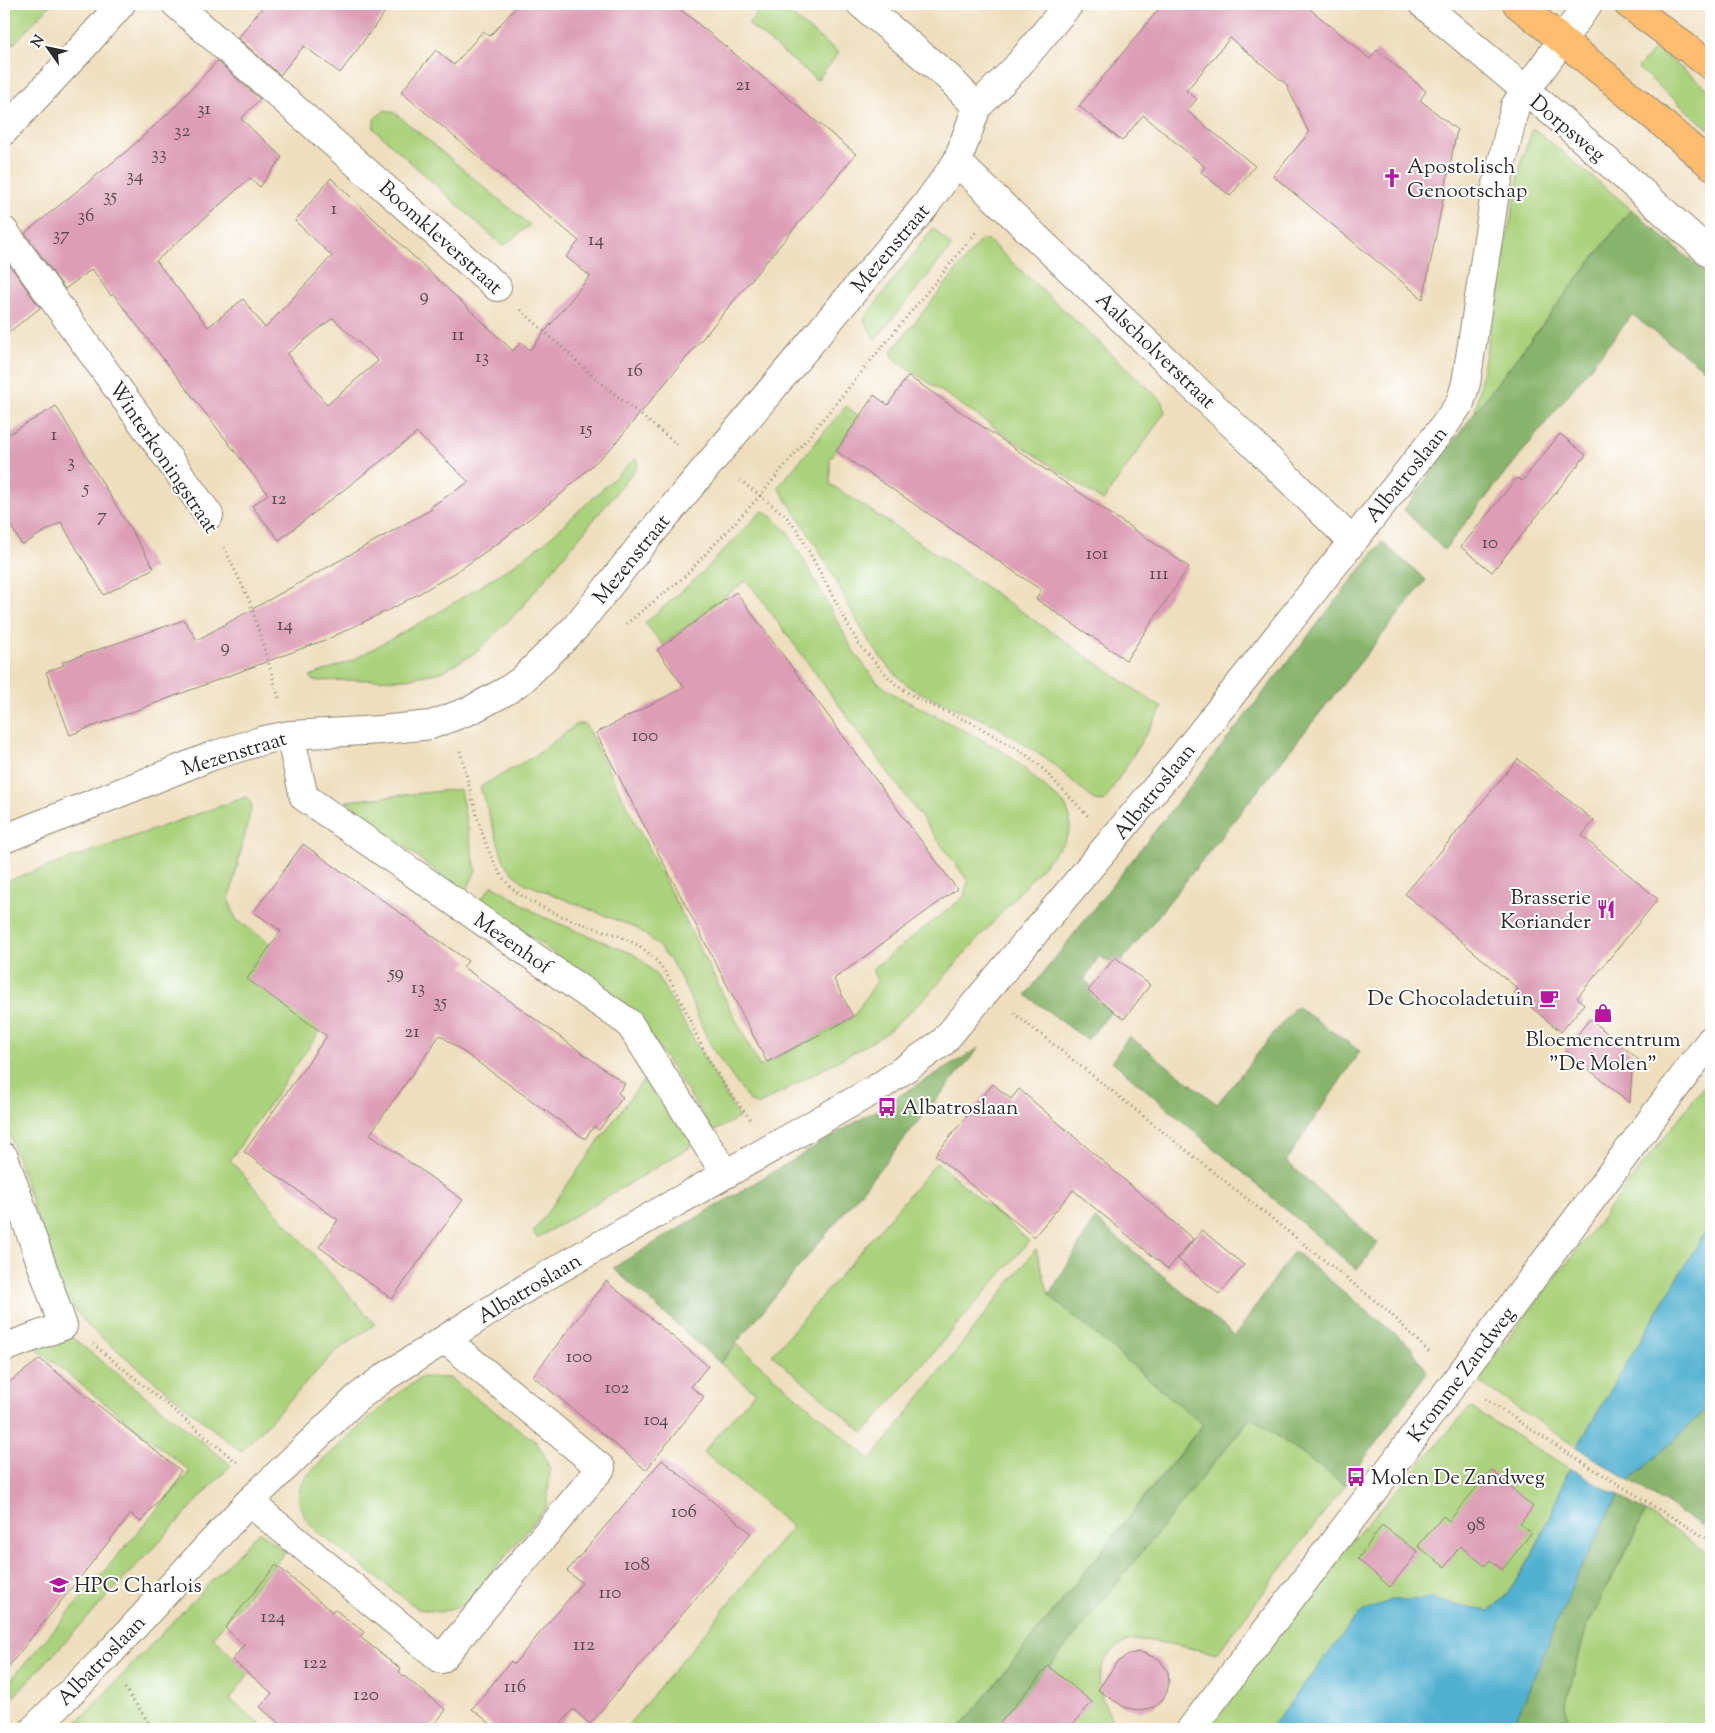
<svg xmlns="http://www.w3.org/2000/svg" width="1715" height="1733" font-family="'Sorts Mill Goudy',serif">
<style>
.green{fill:#aad17b;stroke:#6a7e53}
.forest{fill:#87b36b;stroke:#596f4b}
.water{fill:#51b0d0;stroke:#3e6e7e}
.building{fill:#dc9db5;fill-rule:evenodd}
.lines{fill:none;stroke-linecap:round;stroke-linejoin:round}
.pedestrian-casing{stroke:#8c8474;stroke-width:30}
.minor-casing{stroke:#8c8474;stroke-width:30}
.primary-casing{stroke:#8c8474;stroke-width:30}
.path{stroke:#8c8474;stroke-width:3;stroke-dasharray:1 4;stroke-linecap:butt}
.pedestrian{stroke:#fff;stroke-width:28}
.minor{stroke:#fff;stroke-width:28}
.primary{stroke:#fdbc6f;stroke-width:28}
.labels{text-anchor:middle;stroke-width:4;stroke-linejoin:round;paint-order:stroke}
.number-label{font-size:19px;fill:#57484e}
.street-label{font-size:21px;fill:#2b2b2b;stroke:#fff}
.poi-label{font-size:21px;fill:#2b2b2b;stroke:#fff;text-anchor:start}
</style>
<rect width="100%" height="100%" fill="#fff"/>
<filter id="ink" filterUnits="userSpaceOnUse"><feTurbulence type="fractalNoise" baseFrequency=".02" numOctaves="2"/><feDisplacementMap in="SourceGraphic" scale="10" xChannelSelector="R" yChannelSelector="G"/><feConvolveMatrix kernelMatrix="1 2 1 2 8 2 1 2 1" color-interpolation-filters="sRGB"/></filter>
<filter id="wash" filterUnits="userSpaceOnUse"><feTurbulence type="fractalNoise" baseFrequency=".0096" numOctaves="4" result="noise"/><feDisplacementMap in="SourceGraphic" scale="20" xChannelSelector="R" yChannelSelector="G"/><feGaussianBlur stdDeviation="1.12" result="paint"/><feColorMatrix in="noise" values="0 0 0 0 0 0 0 0 0 0 0 0 0 0 0 0 0 1.4 0 .05"/><feComposite in="paint" operator="in"/></filter>
<g filter="url(#wash)">
<rect width="100%" height="100%" fill="#eedebd"/>
<g class="green">
<path d="M 4,4 L 51,4 L 4,54 Z"/>
<path d="M 764,4 L 777,4 L 839,53 L 817,80 L 748,24 Z"/>
<path d="M 1655,48 L 1711,91 L 1711,131 L 1638,68 Z"/>
<path d="M 385,110 L 395,113 L 530,225 L 503,246 L 374,129 L 374,119 Z"/>
<path d="M 1533,128 L 1631,209 L 1475,412 L 1522,159 Z"/>
<path d="M 933,228 L 952,246 L 875,340 L 864,319 Z"/>
<path d="M 981,240 L 989,241 L 1161,400 L 1165,412 L 1103,501 L 894,359 L 891,352 Z"/>
<path d="M 846,406 L 859,416 L 830,459 L 830,484 L 955,566 L 1162,708 L 1104,802 L 1095,801 L 1051,762 L 995,725 L 914,690 C 872,661 850,605 825,561 C 811,536 794,511 778,487 Z"/>
<path d="M 636,458 L 638,466 L 521,608 L 477,652 L 441,672 L 406,679 L 313,681 L 310,676 L 351,661 L 436,614 L 515,564 L 545,542 Z"/>
<path d="M 762,511 L 773,517 L 788,532 L 854,652 L 877,682 L 895,695 L 994,746 L 1012,758 L 1066,806 L 1070,818 L 1070,829 L 1065,841 L 929,994 L 884,1035 L 758,1105 L 749,1101 C 737,1083 723,1065 712,1047 C 687,1001 684,959 636,928 L 524,883 L 511,871 L 504,861 L 480,787 L 536,755 L 577,724 L 585,724 L 760,1067 L 853,1017 L 877,981 L 872,969 L 964,897 L 968,881 L 752,587 L 745,581 L 663,645 L 645,623 L 697,578 Z"/>
<path d="M 460,789 L 476,870 L 467,890 L 461,891 L 346,801 Z"/>
<path d="M 246,797 L 252,805 L 229,900 L 236,919 L 344,997 L 230,1160 L 375,1324 L 336,1351 L 241,1452 L 89,1327 L 62,1292 L 4,1118 L 4,882 Z"/>
<path d="M 493,885 L 541,916 L 633,954 L 643,961 L 657,976 L 739,1118 L 714,1131 L 634,1011 L 480,900 Z"/>
<path d="M 1711,1077 L 1711,1222 L 1577,1447 L 1476,1380 Z"/>
<path d="M 659,1082 L 691,1141 L 689,1148 L 537,1238 L 533,1232 L 641,1083 Z"/>
<path d="M 937,1162 L 1029,1241 L 864,1433 L 772,1355 Z"/>
<path d="M 1036,1249 L 1049,1295 L 1203,1424 L 959,1729 L 625,1729 L 792,1527 L 703,1452 L 755,1392 L 720,1363 L 737,1345 L 871,1460 Z"/>
<path d="M 69,1335 L 231,1465 L 4,1707 L 4,1688 L 190,1471 L 34,1347 Z"/>
<path d="M 422,1377 L 449,1378 L 536,1442 L 544,1454 L 550,1470 L 547,1506 L 465,1605 L 440,1612 L 418,1609 L 315,1530 C 306,1520 294,1503 300,1489 C 305,1473 322,1462 333,1451 C 362,1425 389,1398 422,1377 Z"/>
<path d="M 1470,1407 L 1569,1468 C 1549,1515 1530,1578 1489,1611 L 1468,1608 L 1359,1614 L 1270,1729 L 1205,1729 L 1335,1560 Z"/>
<path d="M 1251,1417 L 1345,1485 L 1219,1651 L 1214,1653 C 1193,1649 1153,1639 1134,1640 C 1124,1641 1117,1647 1111,1653 C 1089,1677 1102,1708 1120,1729 L 999,1729 Z"/>
<path d="M 1646,1512 L 1711,1555 L 1711,1718 L 1702,1729 L 1569,1729 L 1566,1703 L 1587,1626 Z"/>
<path d="M 259,1531 L 285,1552 L 213,1637 L 249,1673 L 230,1700 L 267,1729 L 71,1729 Z"/>
</g>
<g class="forest">
<path d="M 1631,209 L 1711,278 L 1711,374 L 1632,315 L 1444,550 L 1404,510 L 1475,412 Z"/>
<path d="M 1382,542 L 1426,580 L 1117,967 L 1099,956 L 1084,980 L 1095,989 L 1089,994 L 1111,1012 L 1087,1040 L 1026,995 Z"/>
<path d="M 1296,1006 L 1360,1051 L 1286,1161 L 1378,1243 L 1357,1270 L 1112,1061 L 1129,1036 L 1217,1104 Z"/>
<path d="M 979,1048 L 720,1363 L 613,1268 Z"/>
<path d="M 1095,1219 L 1235,1336 L 1294,1251 L 1411,1347 L 1427,1373 L 1345,1485 L 1251,1417 L 999,1729 L 959,1729 L 1203,1425 L 1049,1295 Z"/>
<path d="M 1711,1405 L 1711,1519 L 1702,1526 L 1630,1481 Z"/>
<path d="M 1618,1496 L 1646,1512 L 1587,1626 L 1566,1703 L 1569,1729 L 1512,1729 L 1575,1579 Z"/>
</g>
<g class="water">
<path d="M 1711,1222 L 1711,1405 L 1630,1481 L 1577,1447 Z"/>
<path d="M 1569,1468 L 1618,1496 L 1575,1579 L 1512,1729 L 1270,1729 L 1359,1614 L 1390,1600 L 1432,1599 L 1468,1608 L 1489,1611 C 1530,1580 1550,1514 1569,1468 Z"/>
</g>
<g id="blocks">
<g class="building">
<path d="M 265,4 L 391,4 L 340,73 L 304,46 L 280,75 L 238,38 Z"/>
<path d="M 519,4 L 674,4 L 856,154 L 612,447 L 560,495 L 498,543 L 455,573 L 397,606 L 330,638 L 70,735 L 46,672 L 64,665 L 62,662 L 184,620 L 197,640 L 432,509 L 430,507 L 469,482 L 417,433 L 279,540 L 252,506 L 268,494 L 113,294 L 111,296 L 92,269 L 65,289 L 25,233 L 128,150 L 174,108 L 217,61 L 260,99 L 241,119 L 282,157 L 260,187 L 250,178 L 156,261 L 208,327 L 243,299 L 265,328 L 332,256 L 295,221 L 331,178 L 513,351 L 521,342 L 530,350 L 590,276 L 566,257 L 579,241 L 401,92 L 436,50 L 454,65 L 483,31 L 490,36 ZM 333,318 L 378,361 L 327,405 L 287,354 Z"/>
<path d="M 1163,4 L 1304,4 L 1370,59 L 1377,50 L 1426,91 L 1420,100 L 1457,130 L 1423,299 L 1273,176 L 1309,133 L 1286,84 L 1230,38 L 1186,91 L 1197,99 L 1187,111 L 1255,166 L 1230,196 L 1201,172 L 1205,167 L 1143,115 L 1122,141 L 1079,106 Z"/>
<path d="M 4,257 L 40,308 L 4,336 Z"/>
<path d="M 908,376 L 1189,567 L 1126,660 L 1036,599 L 1041,590 L 836,451 L 874,395 L 888,405 Z"/>
<path d="M 56,406 L 154,568 L 104,595 L 61,522 L 22,545 L 4,514 L 4,437 Z"/>
<path d="M 1560,434 L 1586,455 L 1492,572 L 1461,547 L 1517,478 L 1522,481 Z"/>
<path d="M 736,592 L 957,889 L 834,979 L 853,1017 L 767,1062 L 596,733 L 684,687 L 657,650 Z"/>
<path d="M 1518,759 L 1594,821 L 1582,836 L 1658,899 L 1577,998 L 1584,1004 L 1561,1032 L 1514,993 L 1518,989 L 1405,894 Z"/>
<path d="M 303,844 L 468,961 L 463,967 L 625,1084 L 618,1093 L 623,1097 L 599,1130 L 594,1126 L 585,1139 L 440,1035 L 370,1134 L 463,1200 L 392,1299 L 319,1247 L 338,1220 L 244,1152 L 327,1036 L 247,979 L 281,931 L 254,912 Z"/>
<path d="M 1115,957 L 1150,985 L 1124,1019 L 1088,991 Z"/>
<path d="M 1590,1019 L 1639,1060 L 1632,1068 L 1630,1103 L 1565,1050 Z"/>
<path d="M 993,1084 L 1011,1099 L 1019,1089 L 1193,1239 L 1168,1269 L 1073,1190 L 1034,1237 L 935,1155 Z"/>
<path d="M 1202,1230 L 1244,1265 L 1219,1294 L 1178,1259 Z"/>
<path d="M 606,1281 L 708,1366 L 691,1387 L 704,1397 L 646,1470 L 533,1376 Z"/>
<path d="M 40,1359 L 181,1471 L 141,1522 L 131,1514 L 4,1672 L 4,1386 Z"/>
<path d="M 662,1460 L 751,1533 L 590,1724 L 573,1709 L 557,1729 L 497,1729 L 472,1709 L 511,1661 L 514,1664 L 582,1583 L 567,1571 Z"/>
<path d="M 1491,1470 L 1533,1507 L 1520,1524 L 1531,1533 L 1502,1570 L 1490,1560 L 1485,1566 L 1460,1546 L 1445,1567 L 1418,1546 L 1443,1516 L 1449,1521 Z"/>
<path d="M 1382,1525 L 1418,1552 L 1390,1587 L 1358,1559 Z"/>
<path d="M 276,1565 L 332,1612 L 334,1609 L 364,1632 L 360,1637 L 401,1669 L 399,1672 L 446,1710 L 430,1729 L 286,1729 L 260,1707 L 272,1693 L 232,1660 L 244,1645 L 225,1628 Z"/>
<path d="M 1140,1652 L 1159,1659 L 1168,1672 L 1169,1682 L 1167,1692 L 1162,1700 L 1154,1707 L 1141,1711 L 1124,1707 L 1098,1690 L 1117,1662 L 1130,1654 Z"/>
<path d="M 1048,1666 L 1092,1702 L 1069,1729 L 995,1729 Z"/>
</g>
</g>
</g>
<g filter="url(#ink)">
<use href="#blocks" fill-opacity="0" stroke="#8c8474" stroke-width="1"/>
<g class="lines">
<g class="pedestrian-casing">
<path id="pedestrian" d="M 290,735 L 304,797 L 629,1023 L 725,1173"/>
</g>
<g class="minor-casing">
<g id="minor">
<path d="M 176,4 L 497,287"/>
<path d="M 861,4 L 948,77 L 977,107"/>
<path d="M 1423,4 L 1567,125 L 1711,254"/>
<path d="M 4,131 L 83,47 L 121,4"/>
<path d="M 957,162 L 1247,438 L 1352,541"/>
<path d="M 4,231 L 209,515"/>
<path d="M 4,839 L 212,756 L 264,740 L 290,735 L 381,730 L 431,725 L 471,710 L 506,691 L 522,680 L 576,627 L 643,543 L 925,206 L 957,162 L 977,107 L 1015,69 L 1069,4"/>
<path d="M 4,1157 L 63,1326 L 4,1348"/>
<path d="M 249,1502 L 441,1659 L 601,1468 L 446,1340"/>
<path d="M 34,1729 L 105,1658 L 249,1502 L 357,1398 L 385,1377 L 534,1283 L 879,1087 L 943,1042 L 1182,757 L 1444,426 L 1460,403 L 1466,383 L 1495,193 L 1515,106 L 1588,4"/>
<path d="M 1191,1729 L 1373,1491 L 1711,1040"/>
</g>
</g>
<g class="primary-casing">
<g id="primary">
<path d="M 1517,4 L 1604,74 L 1711,165"/>
<path d="M 1628,4 L 1711,66"/>
</g>
</g>
<g class="path">
<path d="M 521,310 L 594,377 L 679,446"/>
<path d="M 740,480 L 786,516 L 798,531 L 859,645 L 894,683 L 919,700 L 970,722 L 1024,753 L 1039,765 L 1088,816"/>
<path d="M 224,547 L 250,602 L 280,701"/>
<path d="M 626,624 L 684,577 L 760,496 L 977,231"/>
<path d="M 460,751 C 471,788 484,866 514,890 C 531,904 564,918 586,925 C 613,934 638,939 658,963 C 679,988 690,1024 705,1053 C 718,1077 734,1098 750,1119"/>
<path d="M 1014,1013 L 1389,1312 L 1431,1354"/>
<path d="M 93,1344 L 239,1464"/>
<path d="M 1485,1399 L 1564,1451 L 1711,1541"/>
<path d="M 125,1688 L 153,1729"/>
<path d="M 1708,1729 L 1711,1726"/>
</g>
<use href="#pedestrian" class="pedestrian"/>
<use href="#minor" class="minor"/>
<use href="#primary" class="primary"/>
</g>
</g>
<defs>
<g id="church-bare" transform="scale(1.5)"><path d="M-1.2-6h2.4v3.5h3.3v2.4h-3.3V6h-2.4V-.1h-3.3v-2.4h3.3Z" fill="#b5179e" stroke="#fff" stroke-width="2.5" paint-order="stroke"/></g>
<g id="restaurant-bare" transform="scale(1.5)"><path d="M-5-6h1v4h1v-4h1v4h1v-4h1v5L-1.5 .5V6h-2V.5L-5-1ZM5-6V6H3V1.5H1.5Q1.5-4 5-6Z" fill="#b5179e" stroke="#fff" stroke-width="2.5" paint-order="stroke"/></g>
<g id="cafe-bare" transform="scale(1.5)"><path d="M-5.5-4.5H6V0H3Q3 3.5 0 3.5H-2.5Q-5.5 3.5-5.5 0ZM3-3.2v2h1.7v-2ZM-6 4.5H4V6H-6Z" fill="#b5179e" stroke="#fff" stroke-width="2.5" paint-order="stroke"/></g>
<g id="shop-bare" transform="scale(1.5)"><path d="M-5-2.5h2.3a2.7 3.5 0 0 1 5.4 0H5L5.5 6h-11ZM-1.5-2.5h3a1.5 2.3 0 0 0-3 0Z" fill="#b5179e" stroke="#fff" stroke-width="2.5" paint-order="stroke"/></g>
<g id="bus-bare" transform="scale(1.5)"><path d="M-5-6H5V4H4V6H2V4H-2V6H-4V4H-5ZM-3.5-4V0h7V-4ZM-3.5 1.2v1.5H-2V1.2ZM2 1.2v1.5H3.5V1.2Z" fill="#b5179e" stroke="#fff" stroke-width="2.5" paint-order="stroke"/></g>
<g id="school-bare" transform="scale(1.5)"><path d="M0-5L7-2L0 1L-7-2ZM-4 1L0 2.5L4 1V4Q0 6-4 4Z" fill="#b5179e" stroke="#fff" stroke-width="2.5" paint-order="stroke"/></g>
</defs>
<g fill-rule="evenodd">
<use href="#church-bare" x="1392" y="178"/>
<use href="#restaurant-bare" x="1606" y="909"/>
<use href="#cafe-bare" x="1549" y="998"/>
<use href="#shop-bare" x="1603" y="1013"/>
<use href="#bus-bare" x="887" y="1107"/>
<use href="#bus-bare" x="1356" y="1477"/>
<use href="#school-bare" x="59" y="1585"/>
</g>
<g class="labels">
<g class="number-label">
<text x="743" y="90">21</text>
<text x="204" y="114">31</text>
<text x="182" y="136">32</text>
<text x="159" y="159">33</text>
<text x="135" y="181">34</text>
<text x="110" y="201">35</text>
<text x="334" y="214">1</text>
<text x="86" y="221">36</text>
<text x="61" y="240">37</text>
<text x="596" y="245">14</text>
<text x="424" y="301">9</text>
<text x="458" y="340">11</text>
<text x="482" y="362">13</text>
<text x="635" y="376">16</text>
<text x="586" y="434">15</text>
<text x="54" y="440">1</text>
<text x="71" y="467">3</text>
<text x="86" y="493">5</text>
<text x="279" y="504">12</text>
<text x="102" y="521">7</text>
<text x="1490" y="548">10</text>
<text x="1097" y="559">101</text>
<text x="1159" y="579">111</text>
<text x="285" y="630">14</text>
<text x="225" y="652">9</text>
<text x="645" y="741">100</text>
<text x="396" y="978">59</text>
<text x="418" y="993">13</text>
<text x="440" y="1007">35</text>
<text x="412" y="1037">21</text>
<text x="579" y="1362">100</text>
<text x="617" y="1393">102</text>
<text x="656" y="1425">104</text>
<text x="684" y="1517">106</text>
<text x="1476" y="1530">98</text>
<text x="637" y="1570">108</text>
<text x="610" y="1598">110</text>
<text x="273" y="1622">124</text>
<text x="584" y="1650">112</text>
<text x="315" y="1668">122</text>
<text x="515" y="1692">116</text>
<text x="366" y="1700">120</text>
</g>
<g class="street-label">
<text transform="translate(1568 128) rotate(40)" y="7">Dorpsweg</text>
<text transform="translate(441 237) rotate(42)" y="7">Boomkleverstraat</text>
<text transform="translate(890 248) rotate(-50)" y="7">Mezenstraat</text>
<text transform="translate(1156 350) rotate(44)" y="7">Aalscholverstraat</text>
<text transform="translate(164 457) rotate(56)" y="7">Winterkoningstraat</text>
<text transform="translate(1406 474) rotate(-51)" y="7">Albatroslaan</text>
<text transform="translate(631 559) rotate(-51)" y="7">Mezenstraat</text>
<text transform="translate(234 753) rotate(-17)" y="7">Mezenstraat</text>
<text transform="translate(1154 791) rotate(-51)" y="7">Albatroslaan</text>
<text transform="translate(513 943) rotate(35)" y="7">Mezenhof</text>
<text transform="translate(529 1288) rotate(-31)" y="7">Albatroslaan</text>
<text transform="translate(1461 1374) rotate(-53)" y="7">Kromme Zandweg</text>
<text transform="translate(101 1660) rotate(-46)" y="7">Albatroslaan</text>
</g>
<g class="poi-label">
<text x="1407" y="173">Apostolisch<tspan x="1407" dy="24">Genootschap</tspan></text>
<text x="1591" y="904" text-anchor="end">Brasserie<tspan x="1591" dy="24">Koriander</tspan></text>
<text x="1534" y="1005" text-anchor="end">De Chocoladetuin</text>
<text x="1603" y="1046" text-anchor="middle">Bloemencentrum<tspan x="1603" dy="24">"De Molen"</tspan></text>
<text x="902" y="1114">Albatroslaan</text>
<text x="1371" y="1484">Molen De Zandweg</text>
<text x="74" y="1592">HPC Charlois</text>
</g>
</g>
<rect width="1715" height="1733" fill="none" stroke="#fff" stroke-width="20"/>
<g transform="translate(48 48) rotate(303)" stroke="#ffffff" stroke-width="4" paint-order="stroke">
<path d="M0-4L9 19L0 12L-9 19Z" fill="#2b2b2b"/>
<text y="-8" font-size="14" font-weight="bold" text-anchor="middle" fill="#2b2b2b">N</text>
</g>
</svg>
